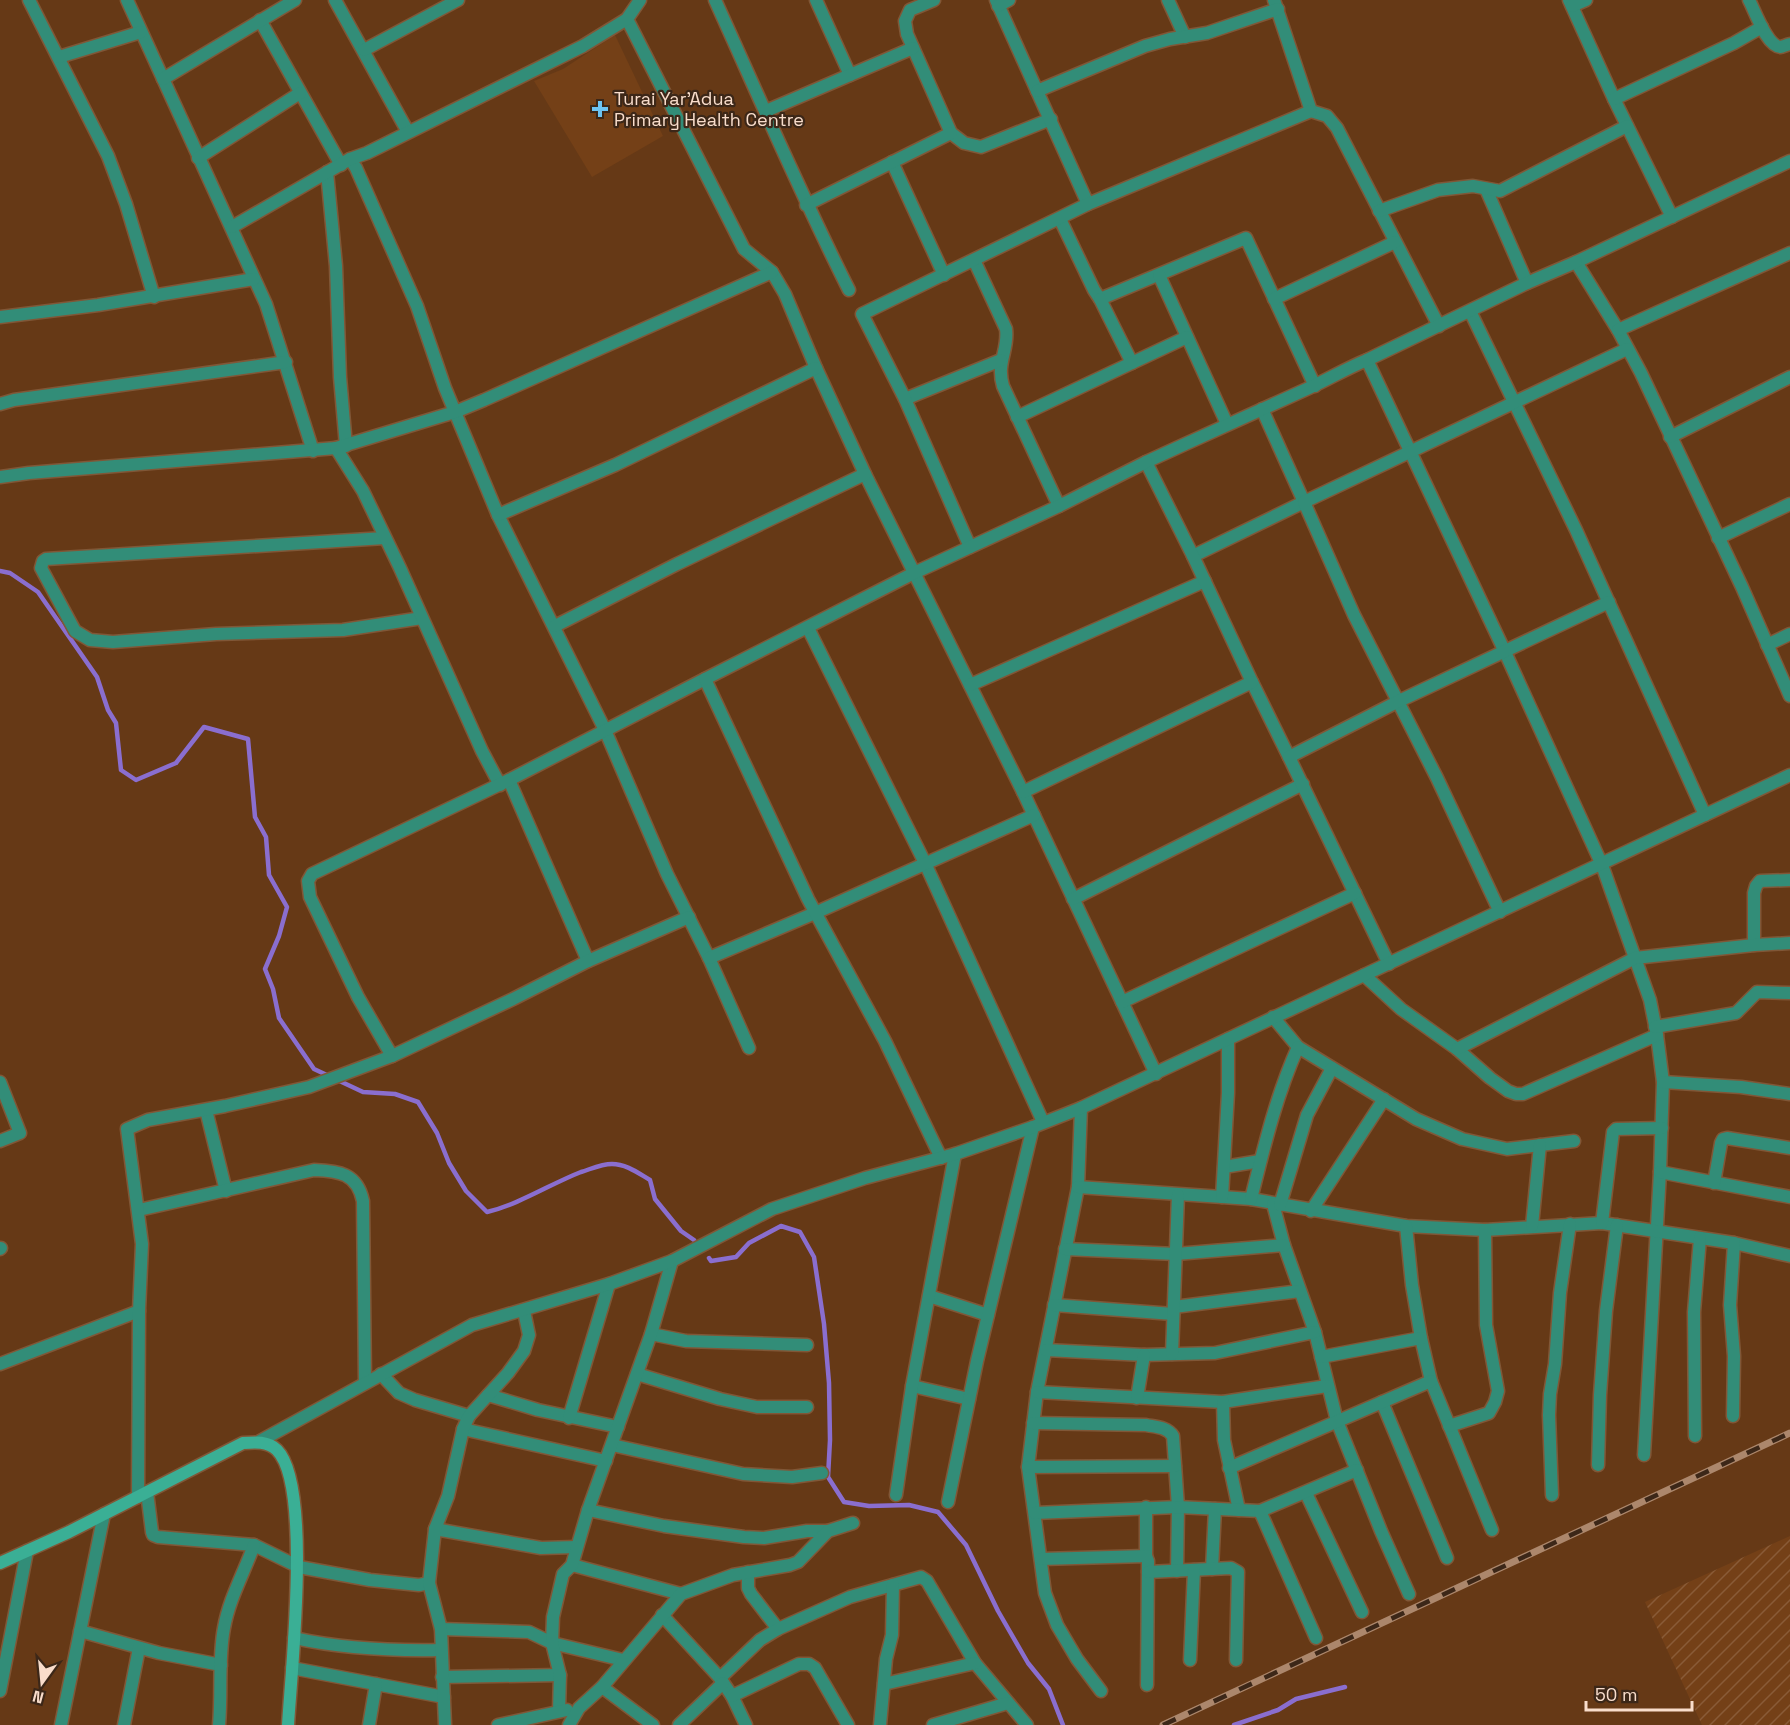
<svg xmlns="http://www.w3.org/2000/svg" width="1790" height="1725" font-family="'Space Grotesk',sans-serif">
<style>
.built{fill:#744017}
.industrial{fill:url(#industrial-furrows)}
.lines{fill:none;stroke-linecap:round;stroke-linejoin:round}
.stream{stroke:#8a6ecf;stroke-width:4.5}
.minor-casing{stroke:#805737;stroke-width:15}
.tertiary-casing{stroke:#805737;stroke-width:15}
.secondary-casing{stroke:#805737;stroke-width:15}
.minor{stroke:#328d78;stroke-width:12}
.tertiary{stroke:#328d78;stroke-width:12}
.secondary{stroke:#3aaf95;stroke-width:12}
.rail-casing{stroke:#ac876c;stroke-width:7}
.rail{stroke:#3c2718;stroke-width:4.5;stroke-dasharray:14;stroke-linecap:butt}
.poi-dot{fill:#6cc3f2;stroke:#3c2718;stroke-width:2}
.labels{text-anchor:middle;stroke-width:4.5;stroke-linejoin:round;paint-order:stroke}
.poi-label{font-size:18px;fill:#f9ddcb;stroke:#3c2718;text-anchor:start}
</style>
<defs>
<pattern id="industrial-furrows" width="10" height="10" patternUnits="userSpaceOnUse" patternTransform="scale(1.5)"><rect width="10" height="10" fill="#744017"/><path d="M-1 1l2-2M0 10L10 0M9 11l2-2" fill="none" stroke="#895b37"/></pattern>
</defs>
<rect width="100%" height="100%" fill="#663916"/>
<path class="built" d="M 615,35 L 663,136 L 592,177 L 534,81 L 563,69 Z"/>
<path class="industrial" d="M 1790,1536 L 1790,1725 L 1702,1725 L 1645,1602 Z"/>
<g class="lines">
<g class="stream">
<path d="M 0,571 L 10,573 L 38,592 L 97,677 L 108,710 L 116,723 L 121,770 L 136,780 L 176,763 L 204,727 L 248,739 L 255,817 L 266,837 L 269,875 L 287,907 L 279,936 L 265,969 L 273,989 L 279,1018 L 314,1069 L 363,1092 L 395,1094 L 418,1102 L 437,1133 L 449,1163 L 466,1191 L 487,1212 C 520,1204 550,1184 581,1172 C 591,1169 601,1164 612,1164 C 626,1164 638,1173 650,1180 L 655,1199 L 681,1231 L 694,1240"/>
<path d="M 709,1258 L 711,1261 L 736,1257 L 749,1243 L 781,1226 L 800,1232 L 814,1257 L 824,1324 L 829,1383 L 830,1440 L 828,1477 L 844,1502 L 869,1506 L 909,1505 L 938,1512 L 966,1545 L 998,1611 L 1028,1663 L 1049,1689 L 1063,1725"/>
<path d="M 1234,1725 L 1278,1710 L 1296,1699 L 1345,1687"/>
</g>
<g class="minor-casing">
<g id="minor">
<path d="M 29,0 L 108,156 L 126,204 L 154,297"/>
<path d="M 127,0 L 266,304 L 313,451"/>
<path d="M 335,0 L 408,132"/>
<path d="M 715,0 C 759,97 801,195 849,290"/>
<path d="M 816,0 L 850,75"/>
<path d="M 934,0 L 910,10 L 905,21 L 907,34 L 951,133 L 964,143 L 981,147 L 1051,119"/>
<path d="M 996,0 L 1088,204"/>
<path d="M 1168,0 L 1185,37"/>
<path d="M 1274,0 L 1311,111 L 1327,116 L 1337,128 L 1439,326"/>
<path d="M 1569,0 L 1614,99 L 1672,217"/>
<path d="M 1749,0 C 1755,11 1767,47 1781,47 C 1782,47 1789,44 1790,44"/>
<path d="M 998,6 L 1009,0"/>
<path d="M 1572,6 L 1586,0"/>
<path d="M 627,19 L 744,249 L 772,272 L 785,294 L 816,368 L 865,474 L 1023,792 L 1156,1074"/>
<path d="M 260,20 L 341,165"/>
<path d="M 364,50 L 458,0"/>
<path d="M 59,57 L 141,32"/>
<path d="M 163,79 L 295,0"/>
<path d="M 1037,91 L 1145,46 L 1170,39 L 1207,33 L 1278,9"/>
<path d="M 1614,99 L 1734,43 L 1762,27"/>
<path d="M 766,111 L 913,48"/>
<path d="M 198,158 L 300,93"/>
<path d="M 350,159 L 356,168 L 417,306 L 445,388 L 498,515 L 605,730 L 667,874 L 709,958 L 749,1048"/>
<path d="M 1790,161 L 1576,262 L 1618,330 L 1641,373 L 1742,587 L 1790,696"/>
<path d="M 892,162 L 944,275"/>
<path d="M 327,172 L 336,266 L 340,377 L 346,446"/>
<path d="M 1486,189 L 1527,283"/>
<path d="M 806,205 L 951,133"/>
<path d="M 1379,211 L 1438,190 L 1473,186 L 1500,191 L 1627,126"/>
<path d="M 1060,219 L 1094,290 L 1100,299 L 1246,238 L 1315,386"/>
<path d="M 232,227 L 350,159 L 367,153 L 583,46 L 627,19 L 640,0"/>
<path d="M 974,260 L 1006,329 C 1009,350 996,362 1003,386 L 1059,506"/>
<path d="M 1159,275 L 1227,424"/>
<path d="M 1100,299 L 1132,363"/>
<path d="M 1274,299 L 1395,242"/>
<path d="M 1470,311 L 1576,530 L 1705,815"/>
<path d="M 0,317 L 98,305 L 254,279"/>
<path d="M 1618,330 L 1790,253"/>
<path d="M 1367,360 L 1505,652 L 1602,865 L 1650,1000 L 1657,1035 L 1663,1082 L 1660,1172 L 1644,1455"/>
<path d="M 905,399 L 1001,360"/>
<path d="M 0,404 L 14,400 L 286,362"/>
<path d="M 1017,417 L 1187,337"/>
<path d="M 1670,437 L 1790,377"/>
<path d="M 0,477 L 29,473 L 336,448"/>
<path d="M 498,515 L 615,465 L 816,368"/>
<path d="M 385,538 L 46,559 L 43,561 L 41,568 L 75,631 L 90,640 L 113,642 L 216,634 L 343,630 L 422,618"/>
<path d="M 1718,538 L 1790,504"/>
<path d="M 970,547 L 905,399 L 862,314 L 1088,204 L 1311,111"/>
<path d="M 1193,556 L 1304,502 L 1262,409"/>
<path d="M 555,626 L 677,564 L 865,474"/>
<path d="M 808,628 L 925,863 L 1043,1122"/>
<path d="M 1767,645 L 1790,634"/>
<path d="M 970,685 L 1205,581"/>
<path d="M 1289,757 L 1252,682 L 1193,556 L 1146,462 C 1200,437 1254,413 1309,388 C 1329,379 1347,368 1367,360 L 1527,283 L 1576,262"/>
<path d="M 509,780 L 588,961"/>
<path d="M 500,785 L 482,751 L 400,568 L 363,491 L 336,448 L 455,412 L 484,400 L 772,272"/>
<path d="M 1023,792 L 1252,682"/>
<path d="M 1073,899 L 1303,784"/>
<path d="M 1500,912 L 1437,778 L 1354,615 L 1304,502 L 1627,349"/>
<path d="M 1754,945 L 1754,893 L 1756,886 L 1760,881 L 1790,880"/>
<path d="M 709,958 L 815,913 L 1034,815"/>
<path d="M 1389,964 L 1289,757 L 1399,701 L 1609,602"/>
<path d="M 1364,975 L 1401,1009 L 1457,1049 L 1490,1078 L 1508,1091 L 1516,1094 L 1523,1094 L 1657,1035"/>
<path d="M 1122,1002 L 1355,893"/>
<path d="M 1273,1017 L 1298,1047 L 1416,1119 L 1462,1139 L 1507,1149 L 1574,1141"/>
<path d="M 1655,1027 L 1736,1013 L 1757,992 L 1790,993"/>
<path d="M 1457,1049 L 1635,958 L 1754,945 L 1790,943"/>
<path d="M 392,1056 L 358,997 L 310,897 L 308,881 L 312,874 L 509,780 L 705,679"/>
<path d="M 0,1082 L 20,1133 L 0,1141"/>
<path d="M 1663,1082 L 1741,1087 L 1790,1094"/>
<path d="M 1081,1108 L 1078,1187 L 1037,1392 L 1028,1467 L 1045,1593 L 1057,1625 L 1077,1659 L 1101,1691"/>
<path d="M 206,1110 L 226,1191"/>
<path d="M 941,1158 L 885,1041 L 808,899 L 705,679 L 914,573 L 1059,506 L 1146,462"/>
<path d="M 1224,1167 L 1260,1161"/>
<path d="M 1660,1172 L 1790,1197"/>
<path d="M 1714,1183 L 1721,1143 L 1723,1139 L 1727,1138 L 1790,1148"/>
<path d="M 1078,1187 L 1251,1199 L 1406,1226 L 1485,1230 L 1602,1223 L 1734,1243 L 1790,1256"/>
<path d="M 1222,1197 L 1228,1093 L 1228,1039"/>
<path d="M 1251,1199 C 1264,1147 1276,1096 1298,1047"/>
<path d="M 1273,1204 L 1284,1245 L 1315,1332 L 1337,1421 L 1381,1531 L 1409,1594"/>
<path d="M 1280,1205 L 1307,1115 L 1332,1068"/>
<path d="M 139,1210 L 314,1170 C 339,1171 357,1173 363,1201 L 365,1383"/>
<path d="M 1311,1211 L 1384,1099"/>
<path d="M 1602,1223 L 1613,1132 L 1616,1129 L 1662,1128"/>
<path d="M 1406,1226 L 1412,1285 L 1421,1338 L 1431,1381 L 1492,1530"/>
<path d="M 1532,1226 L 1540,1145"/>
<path d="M 0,1249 L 1,1248"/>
<path d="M 1065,1249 L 1176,1254 L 1284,1245"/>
<path d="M 929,1296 L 988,1315"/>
<path d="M 1054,1305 L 1173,1314"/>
<path d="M 1174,1307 L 1300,1291"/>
<path d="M 651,1334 L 686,1341 L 807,1345"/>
<path d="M 1046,1350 L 1144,1355 L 1215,1353 L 1315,1332"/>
<path d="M 1172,1354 L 1178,1195"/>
<path d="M 1321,1357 L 1421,1338"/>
<path d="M 0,1364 L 139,1311"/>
<path d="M 381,1374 L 399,1393 L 415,1400 L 469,1416"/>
<path d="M 637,1374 L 720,1399 L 757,1407 L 807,1407"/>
<path d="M 912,1386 L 969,1399"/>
<path d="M 1037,1392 L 1223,1402 L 1327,1386"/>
<path d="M 488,1395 L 538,1410 L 618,1427"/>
<path d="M 1137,1398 L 1144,1355"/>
<path d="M 1223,1402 L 1224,1440 L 1239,1510"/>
<path d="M 1382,1402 L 1447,1558"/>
<path d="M 1733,1416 L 1734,1356 L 1730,1305 L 1734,1243"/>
<path d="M 569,1418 L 609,1284"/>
<path d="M 1033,1423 L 1146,1425 C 1156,1427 1167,1427 1173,1436 L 1178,1507 L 1177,1571"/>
<path d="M 1449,1426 L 1489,1413 L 1495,1402 L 1498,1391 L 1486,1325 L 1485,1230"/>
<path d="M 463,1429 L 606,1461"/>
<path d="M 1695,1436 L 1694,1312 L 1700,1238"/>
<path d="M 612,1445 L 743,1474 L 792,1477 L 822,1473"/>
<path d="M 1598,1465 L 1600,1395 L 1606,1311 L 1617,1225"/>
<path d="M 1028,1467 L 1175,1466"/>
<path d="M 1229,1468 L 1431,1381"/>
<path d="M 147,1492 L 152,1532 L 153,1535 L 158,1537 L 254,1545 L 299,1567 L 370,1580 L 419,1585 L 429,1583"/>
<path d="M 1306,1493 L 1362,1612"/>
<path d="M 896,1495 L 912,1386 L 955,1154"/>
<path d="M 1552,1495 L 1549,1415 L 1550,1394 L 1555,1364 L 1560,1293 L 1570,1224"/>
<path d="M 138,1497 L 139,1311 L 142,1244 L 127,1129 L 148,1120 L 225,1106 L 309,1087 L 392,1056 L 513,999 L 588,961 L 689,917"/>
<path d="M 948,1502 L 977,1361 L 1033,1127"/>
<path d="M 588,1510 L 664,1526 L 744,1537 L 764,1538 L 807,1531 L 828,1531"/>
<path d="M 1035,1513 L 1178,1507 L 1260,1511"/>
<path d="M 435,1529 L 541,1548 L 576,1547"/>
<path d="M 1146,1556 L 1146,1507"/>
<path d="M 1041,1559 L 1146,1556 L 1148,1561 L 1147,1685"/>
<path d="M 572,1565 L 681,1594"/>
<path d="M 1212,1569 L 1215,1509"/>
<path d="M 748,1572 L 748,1588 L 751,1594 L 778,1629"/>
<path d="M 1148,1572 L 1231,1568 L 1238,1572 L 1236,1660"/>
<path d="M 662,1615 L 720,1678 L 732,1696 L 746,1725"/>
<path d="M 441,1629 L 529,1632 L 552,1643 L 623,1660"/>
<path d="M 80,1631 L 159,1653 L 221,1665"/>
<path d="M 294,1638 C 344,1649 391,1651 441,1650"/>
<path d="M 1316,1638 L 1260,1511 L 1357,1470"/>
<path d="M 1190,1660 L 1194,1570"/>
<path d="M 292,1668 L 444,1697"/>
<path d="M 442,1677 L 560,1675"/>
<path d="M 720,1678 L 760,1640 L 778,1629 L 850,1597 L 921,1577 L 927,1581 L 975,1663 L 1027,1725"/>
<path d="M 884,1684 L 975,1663"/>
<path d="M 602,1687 L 653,1725"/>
<path d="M 0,1691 L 27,1551"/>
<path d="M 732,1696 L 799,1664 L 809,1664 L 815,1668 L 848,1725"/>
<path d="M 559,1711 L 560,1675 L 552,1643 L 553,1617 L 563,1574 L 572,1565 L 588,1510 L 651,1334 L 672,1261"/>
<path d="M 61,1725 L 104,1514"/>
<path d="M 124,1725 L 139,1648"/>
<path d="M 219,1725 C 222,1693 218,1659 224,1628 C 229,1599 244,1573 254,1545"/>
<path d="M 369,1725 L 376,1684"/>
<path d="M 445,1725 L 441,1629 L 429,1583 L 435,1529 L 448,1496 L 463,1429 L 469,1416 L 508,1373 L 524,1351 L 529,1335 L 524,1311"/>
<path d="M 498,1725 L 567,1710"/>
<path d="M 569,1725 L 579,1708 L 602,1687 L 681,1594 L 733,1575 L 790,1565 L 798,1562 L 828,1531 L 853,1523"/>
<path d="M 679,1725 L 723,1683"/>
<path d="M 880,1725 L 886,1659 L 892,1635 L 893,1585"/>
<path d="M 933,1725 L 1008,1703"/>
</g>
</g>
<g class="tertiary-casing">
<path id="tertiary" d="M 260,1441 L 472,1325 L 609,1284 L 672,1261 L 772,1209 L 865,1178 L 955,1154 L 1033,1127 L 1081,1108 L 1790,775"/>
</g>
<g class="secondary-casing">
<path id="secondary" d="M 0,1563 L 69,1532 L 243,1443 C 255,1442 268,1441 277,1450 C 312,1485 291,1673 288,1725"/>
</g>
<use href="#minor" class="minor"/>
<use href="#tertiary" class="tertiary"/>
<use href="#secondary" class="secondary"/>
<g class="rail-casing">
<path id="rail" d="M 1163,1725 L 1790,1433"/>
</g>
<use href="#rail" class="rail"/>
</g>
<path class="poi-dot" d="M597 100h6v6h6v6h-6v6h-6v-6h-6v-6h6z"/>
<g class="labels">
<g class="poi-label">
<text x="614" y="105">Turai Yar'Adua<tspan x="614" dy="21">Primary Health Centre</tspan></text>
</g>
</g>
<g transform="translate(42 1683) rotate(195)" stroke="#3c2718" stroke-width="4.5" paint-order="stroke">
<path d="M0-4.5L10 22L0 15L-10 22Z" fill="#f9ddcb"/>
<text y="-9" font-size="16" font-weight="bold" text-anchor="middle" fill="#f9ddcb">N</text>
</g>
<path d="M1586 1701v9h106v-9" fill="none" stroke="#f9ddcb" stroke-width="3"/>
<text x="1595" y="1701" font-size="18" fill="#f9ddcb" stroke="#3c2718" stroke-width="4.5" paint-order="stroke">50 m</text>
</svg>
